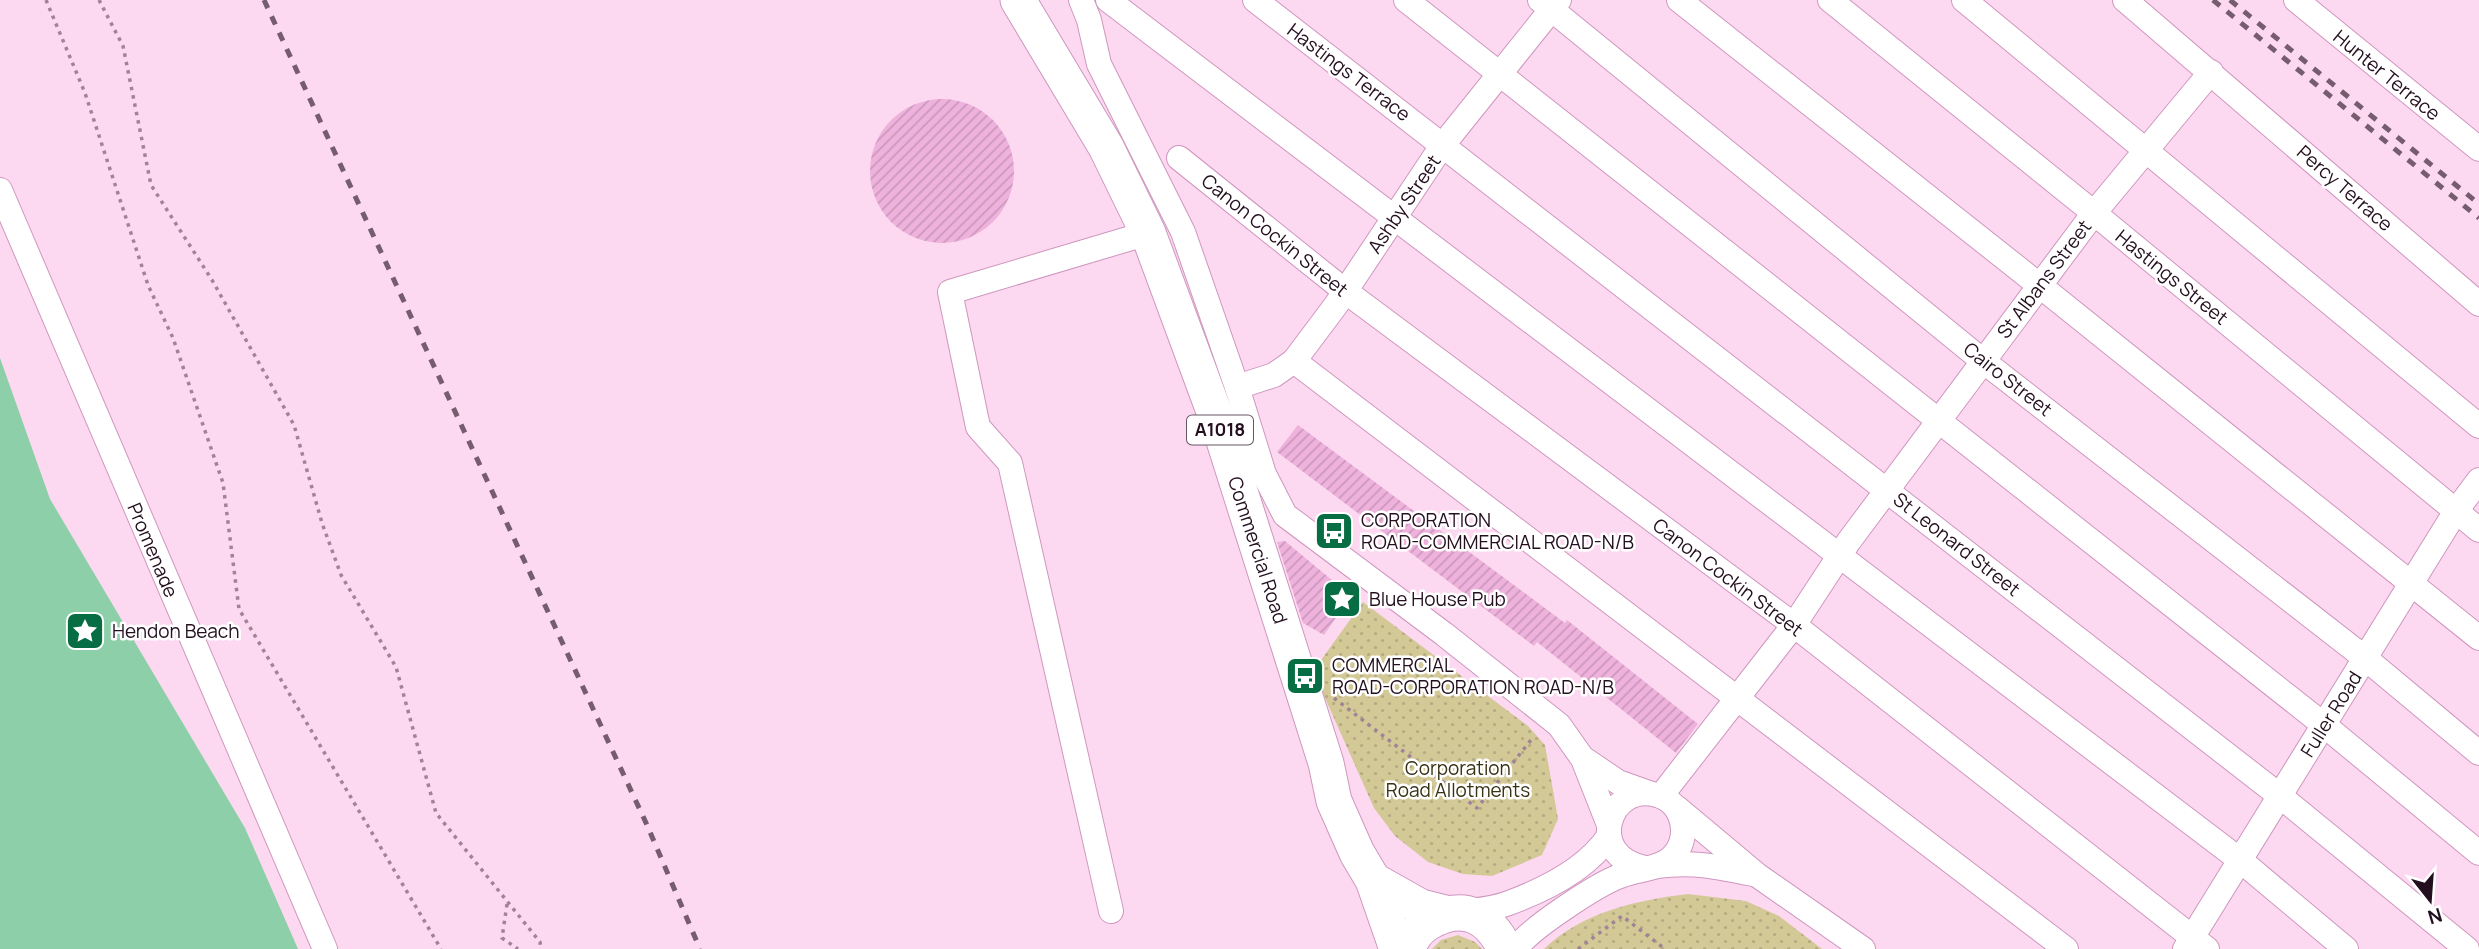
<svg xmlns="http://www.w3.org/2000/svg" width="2479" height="949" font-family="Manrope,sans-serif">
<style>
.garden{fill:url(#garden-dots)}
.water{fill:#8ccfa8}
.building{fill:url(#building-hatch)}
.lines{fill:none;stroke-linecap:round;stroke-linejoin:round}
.minor-casing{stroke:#cf96be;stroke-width:26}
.highway-casing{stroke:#cf96be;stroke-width:37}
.path{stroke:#a08397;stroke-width:3.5;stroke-dasharray:3.5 5;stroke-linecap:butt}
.minor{stroke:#fff;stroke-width:24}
.highway{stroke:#fff;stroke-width:35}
.rail{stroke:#765c6f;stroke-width:5;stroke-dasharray:9 9;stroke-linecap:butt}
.labels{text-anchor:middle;stroke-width:5;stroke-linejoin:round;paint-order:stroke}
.shield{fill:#fff;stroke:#655762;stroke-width:2}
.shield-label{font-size:18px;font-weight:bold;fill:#230f1e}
.street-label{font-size:19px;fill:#230f1e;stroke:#fff}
.poi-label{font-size:19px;fill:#230f1e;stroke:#fff;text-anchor:start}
.park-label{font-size:19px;fill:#383214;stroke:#fff}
</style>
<defs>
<pattern id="garden-dots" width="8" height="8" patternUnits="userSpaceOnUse" patternTransform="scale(1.75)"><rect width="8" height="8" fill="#d3c996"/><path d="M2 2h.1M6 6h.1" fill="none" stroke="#b5ab81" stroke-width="1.8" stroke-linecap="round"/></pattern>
<pattern id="building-hatch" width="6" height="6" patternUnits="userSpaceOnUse" patternTransform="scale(1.75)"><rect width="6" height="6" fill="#eeb2dc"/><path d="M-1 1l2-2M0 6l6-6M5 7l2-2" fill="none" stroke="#cc98bc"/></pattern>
</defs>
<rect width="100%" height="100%" fill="#fdd9f1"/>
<g class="garden">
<path d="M 1363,602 L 1528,726 L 1545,745 L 1558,819 L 1542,855 L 1492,876 L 1463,874 L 1428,862 L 1395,836 L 1374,808 L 1313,671 Z"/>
<path d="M 1688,894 L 1746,901 L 1779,916 L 1822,949 L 1544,949 C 1582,912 1637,900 1688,894 Z"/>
<path d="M 1458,935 L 1475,942 L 1482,949 L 1432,949 L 1441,940 Z"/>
</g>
<path class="water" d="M 0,358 L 50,499 L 245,828 L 298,949 L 0,949 Z"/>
<g class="building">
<circle cx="942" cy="171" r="72"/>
<path d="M 1298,425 L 1565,623 L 1567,620 L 1698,724 L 1676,753 L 1537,642 L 1534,646 L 1277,452 Z"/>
<path d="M 1285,541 L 1351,596 L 1324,635 L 1303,623 L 1277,542 Z"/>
</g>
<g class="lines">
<g class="minor-casing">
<g id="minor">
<path d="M 1081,0 L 1089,20 L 1099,64 L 1183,232 L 1237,387 L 1264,474 L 1285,515 L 1444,634 L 1559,725 L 1583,759 L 1609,825"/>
<path d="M 1108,0 L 2240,860 L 2346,949"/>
<path d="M 1255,0 L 2280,796 L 2467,949"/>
<path d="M 1406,0 L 2324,725 L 2479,853"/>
<path d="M 1540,0 L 1983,361 L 2365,658 L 2479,753"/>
<path d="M 1679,0 L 2039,285 L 2479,638"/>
<path d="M 1830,0 L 2094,213 L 2479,530"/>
<path d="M 1964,0 L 2479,426"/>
<path d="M 2125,0 L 2479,304"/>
<path d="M 2296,0 L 2479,149"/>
<path d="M 1179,158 L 1345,291 L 1794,625 L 2207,949"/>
<path d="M 0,190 L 325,949"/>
<path d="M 1294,361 L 2066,949"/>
<path d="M 1237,387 L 1274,375 L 1294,361 L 1336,305 L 1442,146 L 1559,0"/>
<path d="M 1584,759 L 1618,782 L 1649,793"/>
<path d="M 1661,796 L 1794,625 L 1849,541 L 2094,213 L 2211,72"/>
<path d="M 1677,808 L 1757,875 L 1863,949"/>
<path d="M 1658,866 C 1692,861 1720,867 1753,874"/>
<path d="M 1111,911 L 1010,463 L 978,427 L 950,292 L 1148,233"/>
<path d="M 1463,912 C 1476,910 1492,909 1506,904 C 1542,891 1587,869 1609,836"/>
<path d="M 1516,949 C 1527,930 1598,884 1620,876 C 1636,869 1657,870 1670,859 C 1692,841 1685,803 1657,795 C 1609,781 1584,856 1645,868"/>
<path d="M 2185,949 L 2456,511 L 2479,480"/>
</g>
</g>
<g class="highway-casing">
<g id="highway">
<path d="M 1018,0 L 1106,147 L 1148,233 L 1219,425 L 1326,763 L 1334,801 L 1357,853 L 1373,880 L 1397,949"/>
<path d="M 1373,880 L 1421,907 L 1445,913"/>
<path d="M 1408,949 C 1412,935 1420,926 1433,920 C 1466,903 1490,918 1505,949"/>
</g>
</g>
<g class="path">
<path d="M 46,0 L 85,93 L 148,285 L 173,338 L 223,483 L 239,609 L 441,949"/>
<path d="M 99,0 L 123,46 L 151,185 L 212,280 L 294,425 L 322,523 L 341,575 L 396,667 L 436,813 L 540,942 L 541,949"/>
<path d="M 1334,698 L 1477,808 L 1531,740"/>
<path d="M 507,904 L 502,938 L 518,949"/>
<path d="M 1578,949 L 1622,916 L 1665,949"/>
</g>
<use href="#minor" class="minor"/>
<use href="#highway" class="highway"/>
<g class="rail">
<path d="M 264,0 L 647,825 L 700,949"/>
<path d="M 2213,0 L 2479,218"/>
<path d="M 2230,0 L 2479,204"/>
</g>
</g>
<defs>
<g id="bus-square" transform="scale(2.0125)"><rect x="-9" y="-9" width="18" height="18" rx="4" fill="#076d43" stroke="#fff"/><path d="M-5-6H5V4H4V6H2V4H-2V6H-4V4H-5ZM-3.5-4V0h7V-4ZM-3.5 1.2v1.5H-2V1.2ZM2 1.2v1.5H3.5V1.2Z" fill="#fff"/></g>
<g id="sight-square" transform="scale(2.0125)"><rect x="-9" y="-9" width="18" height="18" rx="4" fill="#076d43" stroke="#fff"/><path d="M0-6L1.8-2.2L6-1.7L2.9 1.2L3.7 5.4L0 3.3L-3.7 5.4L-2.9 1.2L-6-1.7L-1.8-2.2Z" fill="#fff"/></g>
</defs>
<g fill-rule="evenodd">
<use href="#bus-square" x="1334" y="531"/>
<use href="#sight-square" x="1342" y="599"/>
<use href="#sight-square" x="85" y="631"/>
<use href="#bus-square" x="1305" y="676"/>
</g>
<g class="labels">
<rect class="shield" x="1187" y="415.5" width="66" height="29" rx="5"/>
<g class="shield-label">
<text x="1220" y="436">A1018</text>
</g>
<g class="street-label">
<text transform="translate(1349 72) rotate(37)" y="7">Hastings Terrace</text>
<text transform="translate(2387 75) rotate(39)" y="7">Hunter Terrace</text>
<text transform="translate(2345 188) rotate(41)" y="7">Percy Terrace</text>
<text transform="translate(1404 204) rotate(-56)" y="7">Ashby Street</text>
<text transform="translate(1275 235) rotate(39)" y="7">Canon Cockin Street</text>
<text transform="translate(2172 277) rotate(39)" y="7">Hastings Street</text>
<text transform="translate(2044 279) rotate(-53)" y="7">St Albans Street</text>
<text transform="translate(2008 379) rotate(38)" y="7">Cairo Street</text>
<text transform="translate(1957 544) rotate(38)" y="7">St Leonard Street</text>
<text transform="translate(153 550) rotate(67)" y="7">Promenade</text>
<text transform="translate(1258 550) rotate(72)" y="7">Commercial Road</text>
<text transform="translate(1728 577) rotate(37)" y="7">Canon Cockin Street</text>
<text transform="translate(2331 714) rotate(-58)" y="7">Fuller Road</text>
</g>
<g class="poi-label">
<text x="1361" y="527">CORPORATION<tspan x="1361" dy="22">ROAD-COMMERCIAL ROAD-N/B</tspan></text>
<text x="1369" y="606">Blue House Pub</text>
<text x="112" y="638">Hendon Beach</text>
<text x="1332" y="672">COMMERCIAL<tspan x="1332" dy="22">ROAD-CORPORATION ROAD-N/B</tspan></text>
</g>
<g class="park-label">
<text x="1458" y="775">Corporation<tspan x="1458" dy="22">Road Allotments</tspan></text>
</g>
</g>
<g transform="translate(2430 900) rotate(163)" stroke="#ffffff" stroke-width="5" paint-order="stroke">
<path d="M0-5L12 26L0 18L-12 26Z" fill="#230f1e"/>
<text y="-10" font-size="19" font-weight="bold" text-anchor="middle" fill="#230f1e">N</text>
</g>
</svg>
